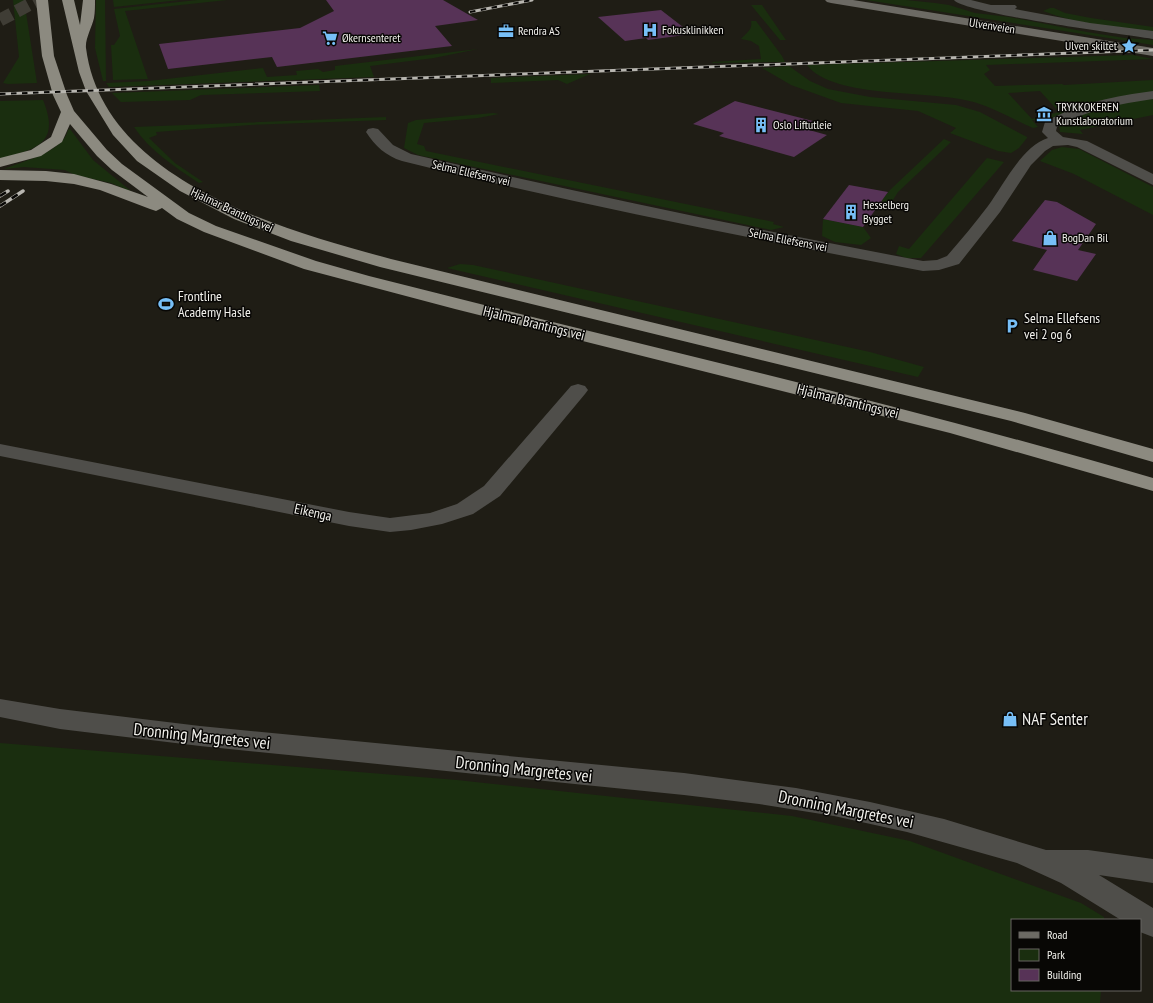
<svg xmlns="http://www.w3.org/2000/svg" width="1153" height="1003" font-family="'PT Sans Narrow',sans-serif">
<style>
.green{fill:#1a2e0f;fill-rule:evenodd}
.building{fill:#573357}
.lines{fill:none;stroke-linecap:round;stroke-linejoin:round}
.trunk-tunnel{stroke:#3f3d35;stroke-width:13;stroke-dasharray:13 6;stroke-linecap:butt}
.minor{fill:#4f4e4a;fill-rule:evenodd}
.tertiary{fill:#4f4e4a;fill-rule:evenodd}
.secondary{fill:#6c6a64;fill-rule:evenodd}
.trunk{fill:#8c8a80;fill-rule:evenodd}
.rail-far1-casing{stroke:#b8b6b0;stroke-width:3}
.rail-casing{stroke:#b8b6b0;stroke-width:3.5}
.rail-far1{stroke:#080705;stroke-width:2;stroke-dasharray:5.5;stroke-linecap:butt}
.rail{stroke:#080705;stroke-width:2.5;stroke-dasharray:7;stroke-linecap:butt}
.labels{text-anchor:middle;stroke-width:3;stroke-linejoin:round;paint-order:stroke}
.far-street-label{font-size:12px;fill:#f2f1ec;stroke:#080705}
.far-poi-label{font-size:12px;fill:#f2f1ec;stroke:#080705;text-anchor:start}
.poi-label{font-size:14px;fill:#f2f1ec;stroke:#080705;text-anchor:start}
.street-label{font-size:14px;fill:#f2f1ec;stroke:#080705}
.near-poi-label{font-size:17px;fill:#f2f1ec;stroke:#080705;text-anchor:start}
.near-street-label{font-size:17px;fill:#f2f1ec;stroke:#080705}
</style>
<rect width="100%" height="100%" fill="#1f1d15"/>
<g class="green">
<path d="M 13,0 L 24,0 L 37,83 L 8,84 L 3,83 L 19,57 Z"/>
<path d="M 96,0 L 105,0 L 106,81 L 103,81 L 95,48 Z"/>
<path d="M 113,0 L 180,0 L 114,7 Z"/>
<path d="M 197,0 L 227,0 L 125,11 L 148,79 L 113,80 L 111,45 L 114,45 L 120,36 L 114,9 Z"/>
<path d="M 866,0 L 906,0 L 935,3 L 949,5 L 975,13 L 1009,17 L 1087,32 L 1125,38 L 1153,40 L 1153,45 Z"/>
<path d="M 751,5 L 762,5 L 786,40 L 780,40 Z"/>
<path d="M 1050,8 L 1054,8 L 1065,13 L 1091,18 L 1153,27 L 1153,31 C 1116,28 1077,24 1043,11 Z"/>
<path d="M 751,21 L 756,21 L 782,56 L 785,62 L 713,63 L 712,62 L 761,59 L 759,46 L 751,41 L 741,39 C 746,33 753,30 751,21 Z"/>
<path d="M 478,49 L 434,58 L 370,66 L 374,77 L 109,87 L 106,83 L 149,81 L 263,68 L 267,77 L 297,75 L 296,71 L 318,69 L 323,72 L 335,70 L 335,66 Z"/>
<path d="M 1133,55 L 1153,59 L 986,65 L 990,70 L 984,74 L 995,86 L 1062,84 L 1064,85 L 1153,80 L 1153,115 L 1080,130 L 1083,134 L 1060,132 L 1059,124 L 1032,120 L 1038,127 L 1033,128 C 1015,120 996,109 977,103 C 935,89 833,100 807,65 ZM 1040,91 L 1059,112 L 1032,119 L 1008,93 Z"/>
<path d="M 789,66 L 810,81 L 828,89 L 870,97 L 956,105 L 980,112 L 1027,137 L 1027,138 L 1019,148 L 1011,153 L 998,151 L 950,133 L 956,128 L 918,111 L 841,103 L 791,85 L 762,68 Z"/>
<path d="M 590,74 L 567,84 L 558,80 L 491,83 L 491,78 Z"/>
<path d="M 319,85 L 320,91 L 201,95 L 190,100 L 121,102 L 112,93 Z"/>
<path d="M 43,100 C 61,144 36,149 0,159 L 0,101 Z"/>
<path d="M 493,113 L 499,114 L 478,118 L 424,123 L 417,144 L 424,146 L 426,151 L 774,222 L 773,224 L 784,227 L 771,230 L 418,155 L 404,148 L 408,123 L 416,120 Z"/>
<path d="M 386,117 L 386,120 L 250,125 L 156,132 L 157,135 L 149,138 L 175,163 L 203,182 L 199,183 C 175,167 150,151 134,127 Z"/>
<path d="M 70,129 L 93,160 L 132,192 L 111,183 L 75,175 L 65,170 L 24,167 L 4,169 C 23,161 63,152 68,130 Z"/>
<path d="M 944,139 L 951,142 L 898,192 L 891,203 L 881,201 L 890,190 Z"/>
<path d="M 1062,147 L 1079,149 L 1153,187 L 1153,215 L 1074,174 L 1040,161 L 1052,150 Z"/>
<path d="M 987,158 L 1004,162 L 921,258 L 906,258 L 896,254 L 899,246 L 909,249 Z"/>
<path d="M 823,219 L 863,227 L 871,238 L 861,245 L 835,242 L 822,236 Z"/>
<path d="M 460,264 L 473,265 L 870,352 L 924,367 L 918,377 L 447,268 Z"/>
<path d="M 0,743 L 457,780 L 792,816 L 910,841 L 1081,903 L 1104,917 L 1104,920 L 1012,920 L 1012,990 L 1101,990 L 1100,1003 L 0,1003 Z"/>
</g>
<g class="building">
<path d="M 326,0 L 443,0 L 478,20 L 435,26 L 452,46 L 277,67 L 272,57 L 168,69 L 159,44 L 300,28 L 334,11 Z"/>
<path d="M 661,10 L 692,34 L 648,40 L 646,38 L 625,41 L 598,17 Z"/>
<path d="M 735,101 L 813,121 L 802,128 L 827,135 L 794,157 L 719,136 L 724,133 L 693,124 Z"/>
<path d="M 849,185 L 888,192 L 863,227 L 823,219 Z"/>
<path d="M 1045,200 L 1057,202 L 1096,224 L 1078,250 L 1096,254 L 1077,281 L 1033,270 L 1047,250 L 1012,241 Z"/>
</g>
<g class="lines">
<path class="trunk-tunnel" d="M 0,20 L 38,0"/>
<g class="minor">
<path d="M 1153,91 L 1153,99 C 1120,104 1086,110 1057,127 L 1056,131 L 1063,137 L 1087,141 L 1153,174 L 1153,185 L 1077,147 L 1068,145 L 1053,146 L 1045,151 L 1031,165 L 1000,212 L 959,264 L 939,270 L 923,271 C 749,238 574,204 402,161 C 386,156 375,146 366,132 L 368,129 L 373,128 L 378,129 L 393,145 L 411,154 C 581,193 752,229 923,261 L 937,260 L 947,256 C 961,240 975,223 988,206 C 1003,186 1022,146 1048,138 L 1042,132 L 1045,122 C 1078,103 1116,96 1153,91 Z"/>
<path d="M 578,384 L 585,386 L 588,390 L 585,394 L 500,496 L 473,514 L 442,524 L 411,530 L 390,532 L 349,526 L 0,456 L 0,444 L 349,512 L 390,518 L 430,513 L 457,504 L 484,486 L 571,386 Z"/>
</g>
<g class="tertiary">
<path d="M 954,0 L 971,0 L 991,5 L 1015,5 L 1017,7 L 1015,9 L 1090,23 L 1153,31 L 1153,39 C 1127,35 963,13 954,0 Z"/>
<path d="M 0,699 L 60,709 L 200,726 L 684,773 L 796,788 L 870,802 L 944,819 L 1046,850 L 1088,850 L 1153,859 L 1153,883 L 1099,875 L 1153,908 L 1153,937 L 1140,932 L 1140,920 L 1121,920 L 1061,883 L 1017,863 L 907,832 L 834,816 L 759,804 L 684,795 L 200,746 L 60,729 L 0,717 Z"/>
</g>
<path class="secondary" d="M 825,0 L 853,0 L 1153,48 L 1153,56 L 831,3 L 827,2 Z"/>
<g class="trunk">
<path d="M 36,0 L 48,0 L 54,56 L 67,95 L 74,111 L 107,150 L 122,164 L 189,213 L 216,226 L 316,261 L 369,276 C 631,343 894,402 1153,478 L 1153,491 L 950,433 L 455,309 L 304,269 L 204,232 L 177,219 L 162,208 L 156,211 L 150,209 L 100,190 L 74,184 L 46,181 L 0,180 L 0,170 L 46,171 L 74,174 L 111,184 L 148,197 L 112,170 L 97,156 L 70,124 L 62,142 L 41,156 L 0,167 L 0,158 L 31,150 L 51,137 L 61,112 L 53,95 L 42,56 Z"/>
<path d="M 62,0 L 74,0 L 80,25 L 83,0 L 95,0 C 95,6 95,12 94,18 C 92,27 85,39 86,48 C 103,181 283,230 391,259 L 1025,413 L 1153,449 L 1153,462 L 1011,421 L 380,267 L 291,241 L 234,219 L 180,191 L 137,161 L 113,135 L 86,91 L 79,72 Z"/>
</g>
<g class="rail-far1-casing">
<g id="rail-far1">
<path d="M 470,12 L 532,0"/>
<path d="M 0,94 L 1153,50"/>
</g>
</g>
<g class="rail-casing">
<g id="rail">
<path d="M 0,196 L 8,191"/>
<path d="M 0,206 L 23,191"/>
</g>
</g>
<use href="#rail-far1" class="rail-far1"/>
<use href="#rail" class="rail"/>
</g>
<defs>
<g id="hospital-bare" transform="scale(1.2)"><path d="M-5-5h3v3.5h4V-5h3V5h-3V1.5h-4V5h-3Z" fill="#77bff7" stroke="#080705" stroke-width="2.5" paint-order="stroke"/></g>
<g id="office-bare" transform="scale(1.2)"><path d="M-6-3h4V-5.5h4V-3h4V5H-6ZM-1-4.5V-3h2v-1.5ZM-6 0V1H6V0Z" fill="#77bff7" stroke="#080705" stroke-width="2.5" paint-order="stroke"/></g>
<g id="supermarket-bare" transform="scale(1.2)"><path d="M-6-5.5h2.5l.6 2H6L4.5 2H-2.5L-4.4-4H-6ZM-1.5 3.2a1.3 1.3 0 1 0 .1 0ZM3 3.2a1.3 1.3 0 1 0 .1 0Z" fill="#77bff7" stroke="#080705" stroke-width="2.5" paint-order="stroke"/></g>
<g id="sight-bare" transform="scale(1.2)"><path d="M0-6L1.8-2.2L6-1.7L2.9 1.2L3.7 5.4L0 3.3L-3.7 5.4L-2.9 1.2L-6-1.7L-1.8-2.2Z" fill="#77bff7" stroke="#080705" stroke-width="2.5" paint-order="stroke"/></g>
<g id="museum-bare" transform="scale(1.2)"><path d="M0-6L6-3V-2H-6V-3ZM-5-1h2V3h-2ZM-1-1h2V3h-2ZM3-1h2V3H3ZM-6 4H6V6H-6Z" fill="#77bff7" stroke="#080705" stroke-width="2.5" paint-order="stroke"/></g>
<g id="building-bare" transform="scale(1.2)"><path d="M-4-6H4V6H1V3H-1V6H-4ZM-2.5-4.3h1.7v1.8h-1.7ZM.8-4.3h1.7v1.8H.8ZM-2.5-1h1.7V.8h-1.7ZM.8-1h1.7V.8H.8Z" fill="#77bff7" stroke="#080705" stroke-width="2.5" paint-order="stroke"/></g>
<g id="shop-bare" transform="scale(1.2)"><path d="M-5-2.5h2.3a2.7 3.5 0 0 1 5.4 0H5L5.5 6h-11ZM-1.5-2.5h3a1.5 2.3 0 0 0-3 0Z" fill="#77bff7" stroke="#080705" stroke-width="2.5" paint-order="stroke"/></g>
<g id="stadium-bare" transform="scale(1.2)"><path d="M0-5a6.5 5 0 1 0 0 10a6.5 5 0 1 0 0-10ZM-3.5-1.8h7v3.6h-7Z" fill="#77bff7" stroke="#080705" stroke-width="2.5" paint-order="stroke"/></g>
<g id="parking-bare" transform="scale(1.2)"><path d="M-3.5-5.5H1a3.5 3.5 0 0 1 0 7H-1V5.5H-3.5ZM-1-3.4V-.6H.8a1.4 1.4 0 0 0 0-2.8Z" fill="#77bff7" stroke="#080705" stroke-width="2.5" paint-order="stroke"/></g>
</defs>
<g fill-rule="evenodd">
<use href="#hospital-bare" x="650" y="30"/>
<use href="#office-bare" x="506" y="31"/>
<use href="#supermarket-bare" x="330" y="38"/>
<use href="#sight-bare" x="1129" y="46"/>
<use href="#museum-bare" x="1044" y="114"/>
<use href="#building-bare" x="761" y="125"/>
<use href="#building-bare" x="851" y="212"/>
<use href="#shop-bare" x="1050" y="238"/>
<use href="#stadium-bare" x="166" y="304"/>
<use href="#parking-bare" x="1012" y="326"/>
<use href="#shop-bare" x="1010" y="719"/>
</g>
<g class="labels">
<g class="far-street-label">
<text transform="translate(992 26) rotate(9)" y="4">Ulvenveien</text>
<text transform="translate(471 173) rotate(13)" y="4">Selma Ellefsens vei</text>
<text transform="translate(232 210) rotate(25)" y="4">Hjalmar Brantings vei</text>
<text transform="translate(788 240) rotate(11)" y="4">Selma Ellefsens vei</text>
</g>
<g class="far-poi-label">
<text x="662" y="34">Fokusklinikken</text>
<text x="518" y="35">Rendra AS</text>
<text x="342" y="42">Økernsenteret</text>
<text x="1117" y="50" text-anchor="end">Ulven skiltet</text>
<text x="1056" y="111">TRYKKOKEREN<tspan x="1056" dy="14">Kunstlaboratorium</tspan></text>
<text x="773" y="129">Oslo Liftutleie</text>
<text x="863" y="209">Hesselberg<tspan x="863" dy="14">Bygget</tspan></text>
<text x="1062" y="242">BogDan Bil</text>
</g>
<g class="poi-label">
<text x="178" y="301">Frontline<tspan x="178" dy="16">Academy Hasle</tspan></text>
<text x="1024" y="323">Selma Ellefsens<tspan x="1024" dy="16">vei 2 og 6</tspan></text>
</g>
<g class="street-label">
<text transform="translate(534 323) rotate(14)" y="5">Hjalmar Brantings vei</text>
<text transform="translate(848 401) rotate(14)" y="5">Hjalmar Brantings vei</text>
<text transform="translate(313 512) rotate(12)" y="5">Eikenga</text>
</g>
<g class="near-poi-label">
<text x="1022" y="725">NAF Senter</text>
</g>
<g class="near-street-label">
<text transform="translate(202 736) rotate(6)" y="6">Dronning Margretes vei</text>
<text transform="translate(524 769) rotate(6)" y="6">Dronning Margretes vei</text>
<text transform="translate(846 809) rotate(11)" y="6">Dronning Margretes vei</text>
</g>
</g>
<rect x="1011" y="919" width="130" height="72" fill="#080705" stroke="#666561"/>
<rect x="1019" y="932" width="20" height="6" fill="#6c6a64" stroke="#666561"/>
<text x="1047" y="939" font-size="12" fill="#f2f1ec">Road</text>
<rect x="1019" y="949" width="20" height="12" fill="#1a2e0f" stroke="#666561"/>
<text x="1047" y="959" font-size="12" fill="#f2f1ec">Park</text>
<rect x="1019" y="969" width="20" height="12" fill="#573357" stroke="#666561"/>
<text x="1047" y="979" font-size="12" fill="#f2f1ec">Building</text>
</svg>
